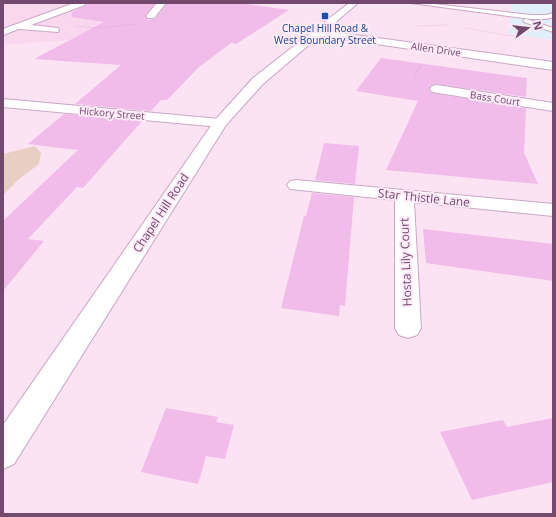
<svg xmlns="http://www.w3.org/2000/svg" width="556" height="517" font-family="'Open Sans',sans-serif">
<style>
.residential{fill:#f9d8ef}
.education{fill:#e0eff8}
.green{fill:#e9cfc2}
.building{fill:#f1bbea}
.lines{fill:none;stroke-linecap:round;stroke-linejoin:round}
.lane-casing{stroke:#caa7c4;stroke-width:2}
.street-casing{stroke:#caa7c4;stroke-width:2}
.secondary-casing{stroke:#cba3c4;stroke-width:2}
.path-far1{stroke:#d69ecf;stroke-width:1;stroke-dasharray:0.5 1.5;stroke-linecap:butt}
.path{stroke:#d69ecf;stroke-width:1.5;stroke-dasharray:0.5 1.5;stroke-linecap:butt}
.lane{fill:#fff;fill-rule:evenodd}
.street{fill:#fff;fill-rule:evenodd}
.secondary{fill:#fff;fill-rule:evenodd}
.transit-dot{fill:#1a4fb4;stroke:#ffeaf8;stroke-width:1.5}
.labels{text-anchor:middle;stroke-width:4;stroke-linejoin:round;paint-order:stroke}
.far-transit-label{font-size:10px;fill:#164399;stroke:#ffeaf8}
.far-street-label{font-size:10px;fill:#744970;stroke:#ffeaf8}
.street-label{font-size:12px;fill:#744970;stroke:#ffeaf8}
</style>
<rect width="100%" height="100%" fill="#fce3f4"/>
<path class="residential" d="M 3,3 L 221,3 L 142,35 L 3,45 Z"/>
<path class="education" d="M 512,3 L 553,3 L 553,40 L 508,33 Z"/>
<path class="green" d="M 35,146 L 41,153 L 39,164 L 18,180 L 3,195 L 3,154 Z"/>
<g class="building">
<path d="M 87,3 L 155,3 L 145,15 L 148,20 L 155,19 L 167,3 L 240,3 L 289,10 L 236,44 L 231,43 L 199,67 L 167,100 L 161,100 L 151,111 L 75,104 L 121,65 L 34,59 L 104,22 L 71,17 L 72,12 L 86,6 Z"/>
<path d="M 381,58 L 527,78 L 526,97 L 437,84 L 431,85 L 429,90 L 432,93 L 526,108 L 524,153 L 538,184 L 386,170 L 418,101 L 356,91 Z"/>
<path d="M 64,114 L 142,121 L 83,188 L 77,187 L 28,239 L 44,241 L 3,291 L 3,221 L 78,150 L 28,144 Z"/>
<path d="M 324,143 L 359,146 L 355,184 L 315,180 Z"/>
<path d="M 312,193 L 354,197 L 345,306 L 340,305 L 339,316 L 281,308 L 304,216 L 306,216 Z"/>
<path d="M 423,229 L 553,244 L 553,281 L 426,263 Z"/>
<path d="M 166,408 L 218,417 L 216,422 L 234,425 L 225,459 L 206,456 L 198,484 L 141,472 Z"/>
<path d="M 553,418 L 553,482 L 472,500 L 440,432 L 503,420 L 507,427 Z"/>
</g>
<g class="lines">
<g class="lane-casing">
<g id="lane">
<path d="M 411,3 L 425,3 L 531,15 L 546,15 L 553,13 L 553,17 L 546,19 L 531,19 Z"/>
<path d="M 526,19 L 553,28 L 553,32 L 524,22 L 523,21 Z"/>
</g>
</g>
<g class="street-casing">
<g id="street">
<path d="M 74,3 L 86,3 L 85,5 L 31,25 L 58,28 L 59,30 L 58,32 L 19,29 L 3,35 L 3,29 Z"/>
<path d="M 157,3 L 166,3 L 154,18 L 148,18 L 146,16 Z"/>
<path d="M 319,30 L 553,62 L 553,70 L 315,35 L 314,33 L 315,31 Z"/>
<path d="M 437,85 L 553,103 L 553,111 L 432,92 L 430,89 L 432,86 Z"/>
<path d="M 3,99 L 220,119 L 225,120 L 227,123 L 225,126 L 220,127 L 3,107 Z"/>
<path d="M 296,180 L 553,204 L 553,216 L 414,202 L 421,328 L 417,335 L 408,338 L 399,335 L 395,328 L 395,200 L 290,189 L 287,185 L 290,181 Z"/>
</g>
</g>
<g class="secondary-casing">
<path id="secondary" d="M 349,3 L 358,3 L 263,84 L 226,125 L 14,464 L 3,469 L 3,425 L 215,120 L 253,78 Z"/>
</g>
<g class="path-far1">
<path d="M 76,26 L 99,28 L 134,24"/>
<path d="M 417,26 L 448,25"/>
<path d="M 465,28 L 517,37"/>
</g>
<path class="path" d="M 415,75 L 421,65"/>
<use href="#lane" class="lane"/>
<use href="#street" class="street"/>
<use href="#secondary" class="secondary"/>
</g>
<rect class="transit-dot" x="321" y="12" width="8" height="8" rx="2"/>
<g class="labels">
<g class="far-transit-label">
<text x="325" y="32">Chapel Hill Road &amp;<tspan x="325" dy="12">West Boundary Street</tspan></text>
</g>
<g class="far-street-label">
<text transform="translate(436 49) rotate(8)" y="4">Allen Drive</text>
<text transform="translate(495 98) rotate(9)" y="4">Bass Court</text>
<text transform="translate(112 113) rotate(5)" y="4">Hickory Street</text>
</g>
<g class="street-label">
<text transform="translate(424 198) rotate(6)" y="4">Star Thistle Lane</text>
<text transform="translate(161 213) rotate(-57)" y="4">Chapel Hill Road</text>
<text transform="translate(406 262) rotate(-92)" y="4">Hosta Lily Court</text>
</g>
</g>
<rect width="556" height="517" fill="none" stroke="#744970" stroke-width="8"/>
<g transform="translate(528 28) rotate(75)" stroke="#ffeaf8" stroke-width="3" paint-order="stroke">
<path d="M0-3L7 15L0 10L-7 15Z" fill="#744970"/>
<text y="-6" font-size="11" font-weight="bold" text-anchor="middle" fill="#744970">N</text>
</g>
</svg>
